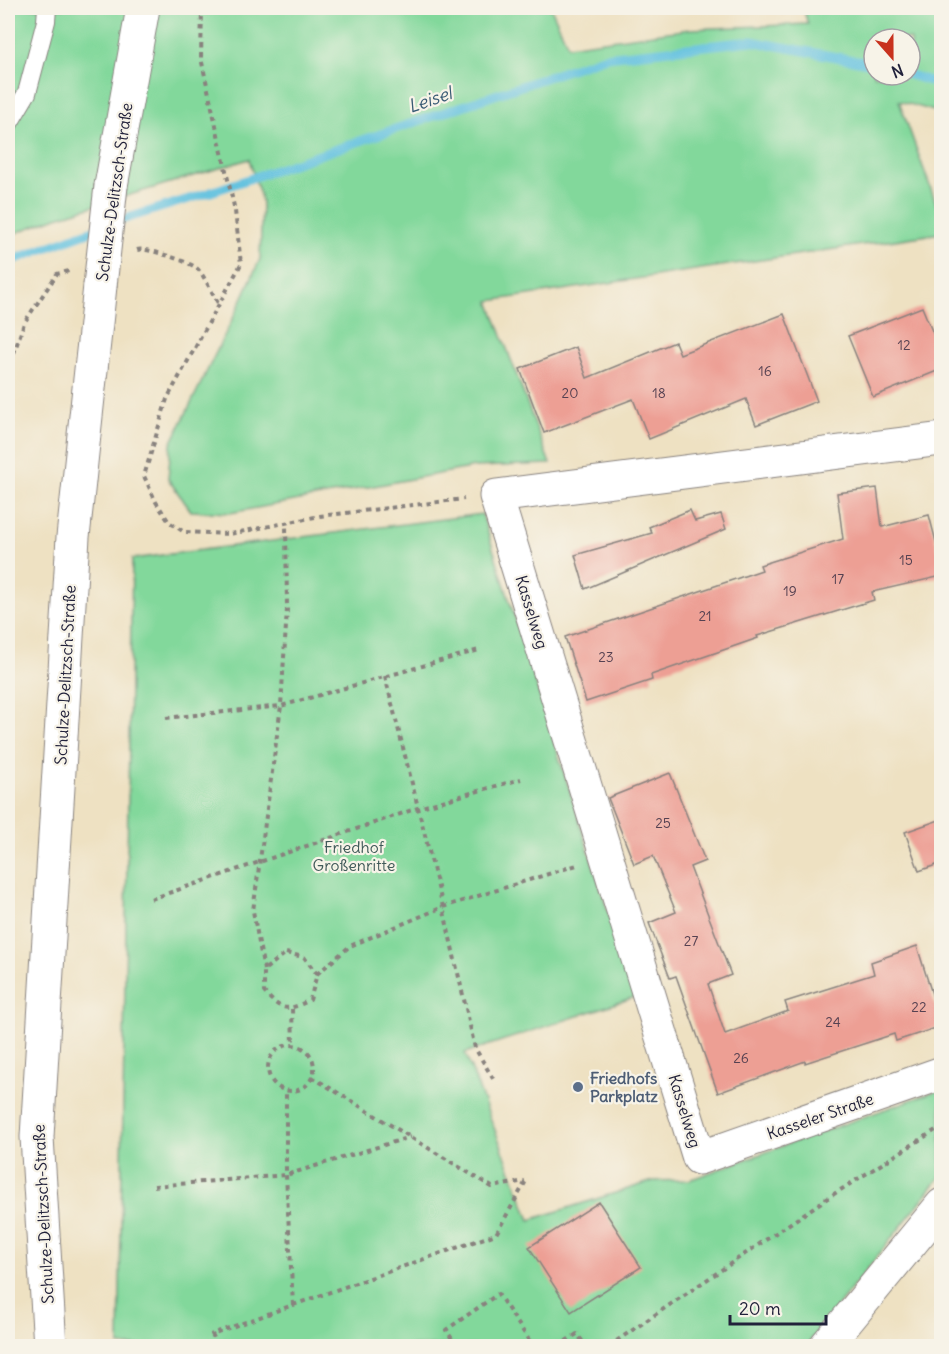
<svg xmlns="http://www.w3.org/2000/svg" width="949" height="1354" font-family="Delius,sans-serif">
<style>
.green{fill:#82d89b;stroke:#527d6b;stroke-width:1.5;fill-rule:evenodd}
.lines{fill:none;stroke-linecap:round;stroke-linejoin:round}
.stream{stroke:#61c1df;stroke-width:9}
.building{fill:#ed9f94}
.lane-casing{stroke:#88827e;stroke-width:20}
.street-casing{stroke:#88827e;stroke-width:35}
.secondary-casing{stroke:#88827e;stroke-width:35}
.path{stroke:#88827e;stroke-width:4;stroke-dasharray:4.5 4.5;stroke-linecap:butt}
.lane{stroke:#fff;stroke-width:18}
.street{stroke:#fff;stroke-width:33}
.secondary{stroke:#fff;stroke-width:33}
.secondary-bridge-casing{stroke:#88827e;stroke-width:35;stroke-linecap:butt}
.secondary-bridge{stroke:#fff;stroke-width:33}
.service-dot{fill:#5c6f8a;stroke:#f7f3e8;stroke-width:2}
.labels{text-anchor:middle;stroke-width:4.5;stroke-linejoin:round;paint-order:stroke}
.number-label{font-size:14px;fill:#554151}
.street-label{font-size:16px;fill:#22223b;stroke:#f7f3e8}
.park-label{font-size:16px;fill:#3f5958;stroke:#f7f3e8}
.service-label{font-size:16px;font-weight:bold;fill:#4e5e75;stroke:#f7f3e8;text-anchor:start}
.water-label{font-size:18px;font-style:italic;fill:#385a74;stroke:#f7f3e8}
</style>
<rect width="100%" height="100%" fill="#f7f3e8"/>
<filter id="ink" filterUnits="userSpaceOnUse"><feTurbulence type="fractalNoise" baseFrequency=".0167" numOctaves="2"/><feDisplacementMap in="SourceGraphic" scale="12" xChannelSelector="R" yChannelSelector="G"/><feConvolveMatrix kernelMatrix="1 2 1 2 8 2 1 2 1" color-interpolation-filters="sRGB"/></filter>
<filter id="wash" filterUnits="userSpaceOnUse"><feTurbulence type="fractalNoise" baseFrequency=".008" numOctaves="4" result="noise"/><feDisplacementMap in="SourceGraphic" scale="24" xChannelSelector="R" yChannelSelector="G"/><feGaussianBlur stdDeviation="1.35" result="paint"/><feColorMatrix in="noise" values="0 0 0 0 0 0 0 0 0 0 0 0 0 0 0 0 0 1.4 0 .05"/><feComposite in="paint" operator="in"/></filter>
<g filter="url(#wash)">
<rect width="100%" height="100%" fill="#eee1c2"/>
<g class="green">
<path d="M 8,8 L 551,8 L 568,46 L 690,29 L 808,24 L 803,8 L 941,8 L 941,113 L 899,101 L 941,217 L 941,233 L 489,301 L 550,464 L 475,467 L 230,513 L 191,511 L 168,479 L 171,444 L 237,310 L 260,259 L 262,202 L 249,159 L 57,217 L 8,236 ZM 874,39 L 910,39 L 910,75 L 874,75 Z"/>
<path d="M 482,514 L 635,997 L 465,1053 L 530,1220 L 653,1181 L 689,1180 L 941,1089 L 941,1176 L 806,1346 L 119,1346 L 132,559 Z"/>
</g>
<g class="lines">
<g class="stream">
<path d="M 910,75 L 942,85"/>
<path d="M 115,222 L 208,193 L 606,57 L 751,41 L 874,64"/>
<path d="M 8,262 L 99,228"/>
</g>
</g>
<g id="blocks">
<g class="building">
<path d="M 922,307 L 942,355 L 942,369 L 873,397 L 848,336 Z"/>
<path d="M 784,314 L 817,401 L 756,425 L 746,399 L 649,439 L 633,399 L 544,433 L 520,369 L 576,347 L 587,378 L 675,342 L 680,354 Z"/>
<path d="M 877,488 L 882,527 L 929,515 L 942,565 L 942,576 L 872,592 L 874,600 L 757,636 L 758,638 L 651,675 L 652,680 L 586,702 L 565,637 L 762,570 L 760,565 L 843,539 L 837,493 Z"/>
<path d="M 690,510 L 695,521 L 721,514 L 726,529 L 585,589 L 575,555 L 652,533 L 649,527 Z"/>
<path d="M 670,773 L 705,861 L 690,867 L 731,975 L 708,984 L 725,1034 L 788,1011 L 785,1002 L 874,974 L 871,962 L 917,946 L 942,1026 L 896,1041 L 894,1034 L 805,1063 L 805,1061 L 718,1093 L 676,976 L 670,978 L 649,923 L 676,912 L 653,856 L 634,864 L 608,798 Z"/>
<path d="M 942,819 L 942,863 L 919,871 L 905,832 Z"/>
<path d="M 599,1202 L 641,1267 L 571,1312 L 529,1247 Z"/>
</g>
</g>
</g>
<g filter="url(#ink)">
<use href="#blocks" fill-opacity="0" stroke="#88827e" stroke-width="1.5"/>
<g class="lines">
<g class="lane-casing">
<path id="lane" d="M 8,125 L 27,93 L 46,21 L 47,8"/>
</g>
<g class="street-casing">
<path id="street" d="M 942,439 L 496,496 L 699,1158 L 942,1073"/>
</g>
<g class="secondary-casing">
<g id="secondary">
<path d="M 111,186 L 143,8"/>
<path d="M 50,1346 L 37,1137 L 73,537 L 100,286"/>
<path d="M 826,1346 L 942,1205"/>
</g>
</g>
<g class="path">
<path d="M 202,8 L 201,58 L 235,211 L 241,264 L 167,399 L 144,476 L 156,502 L 169,522 L 184,532 L 230,534 L 320,516 L 464,499"/>
<path d="M 137,250 C 146,247 186,261 195,267 C 203,272 213,295 218,303"/>
<path d="M 8,371 L 24,323 L 57,274 L 69,271"/>
<path d="M 385,676 L 443,907 L 475,1048 L 495,1082"/>
<path d="M 166,718 L 281,706 L 479,650"/>
<path d="M 151,899 L 418,808 L 521,779"/>
<path d="M 286,953 L 304,957 L 317,974 L 310,1000 C 287,1011 282,1012 264,992 L 264,970 Z"/>
<path d="M 264,970 L 253,911 L 281,706 L 287,609 L 286,523"/>
<path d="M 317,974 L 350,946 L 443,907 L 577,865"/>
<path d="M 292,1009 L 293,1044"/>
<circle cx="291" cy="1068" r="23"/>
<path d="M 312,1077 L 492,1187 L 525,1181"/>
<path d="M 154,1186 L 286,1175 L 410,1137"/>
<path d="M 293,1305 L 496,1234 L 526,1181"/>
<path d="M 218,1346 L 212,1334 L 293,1305 L 286,1175 L 286,1091"/>
<path d="M 457,1346 L 446,1330 L 498,1294 L 533,1346"/>
<path d="M 558,1346 L 577,1334 L 586,1346"/>
<path d="M 609,1346 L 826,1199 L 942,1126"/>
</g>
<use href="#lane" class="lane"/>
<use href="#street" class="street"/>
<use href="#secondary" class="secondary"/>
<g class="secondary-bridge-casing">
<path id="secondary-bridge" d="M 100,286 L 111,186"/>
</g>
<use href="#secondary-bridge" class="secondary-bridge"/>
</g>
</g>
<circle class="service-dot" cx="578" cy="1087" r="6"/>
<g class="labels">
<g class="number-label">
<text x="904" y="350">12</text>
<text x="765" y="376">16</text>
<text x="570" y="398">20</text>
<text x="659" y="398">18</text>
<text x="906" y="565">15</text>
<text x="838" y="584">17</text>
<text x="790" y="596">19</text>
<text x="705" y="621">21</text>
<text x="606" y="662">23</text>
<text x="663" y="828">25</text>
<text x="691" y="946">27</text>
<text x="919" y="1012">22</text>
<text x="833" y="1027">24</text>
<text x="741" y="1063">26</text>
</g>
<g class="street-label">
<text transform="translate(114 192) rotate(-82)" y="6">Schulze-Delitzsch-Straße</text>
<text transform="translate(532 612) rotate(73)" y="6">Kasselweg</text>
<text transform="translate(65 675) rotate(-87)" y="6">Schulze-Delitzsch-Straße</text>
<text transform="translate(685 1111) rotate(73)" y="6">Kasselweg</text>
<text transform="translate(820 1116) rotate(-19)" y="6">Kasseler Straße</text>
<text transform="translate(43 1214) rotate(-93)" y="6">Schulze-Delitzsch-Straße</text>
</g>
<g class="park-label">
<text x="354" y="853">Friedhof<tspan x="354" dy="18">Großenritte</tspan></text>
</g>
<g class="service-label">
<text x="590" y="1084">Friedhofs<tspan x="590" dy="18">Parkplatz</tspan></text>
</g>
<g class="water-label">
<text transform="translate(430 100) rotate(-19)" y="6">Leisel</text>
</g>
</g>
<rect width="949" height="1354" fill="none" stroke="#f7f3e8" stroke-width="30"/>
<g transform="translate(892 57) rotate(159)"><circle r="28" fill="#f7f3e8" stroke="#a29fa3" stroke-width="1.5"/>
<path d="M0-4.5L10 22L0 15L-10 22Z" fill="#c8321e"/>
<text y="-9" font-size="16" font-weight="bold" text-anchor="middle" fill="#22223b">N</text>
</g>
<path d="M730 1315v9h96v-9" fill="none" stroke="#22223b" stroke-width="3"/>
<text x="739" y="1315" font-size="18" fill="#22223b" stroke="#f7f3e8" stroke-width="4.5" paint-order="stroke">20 m</text>
</svg>
